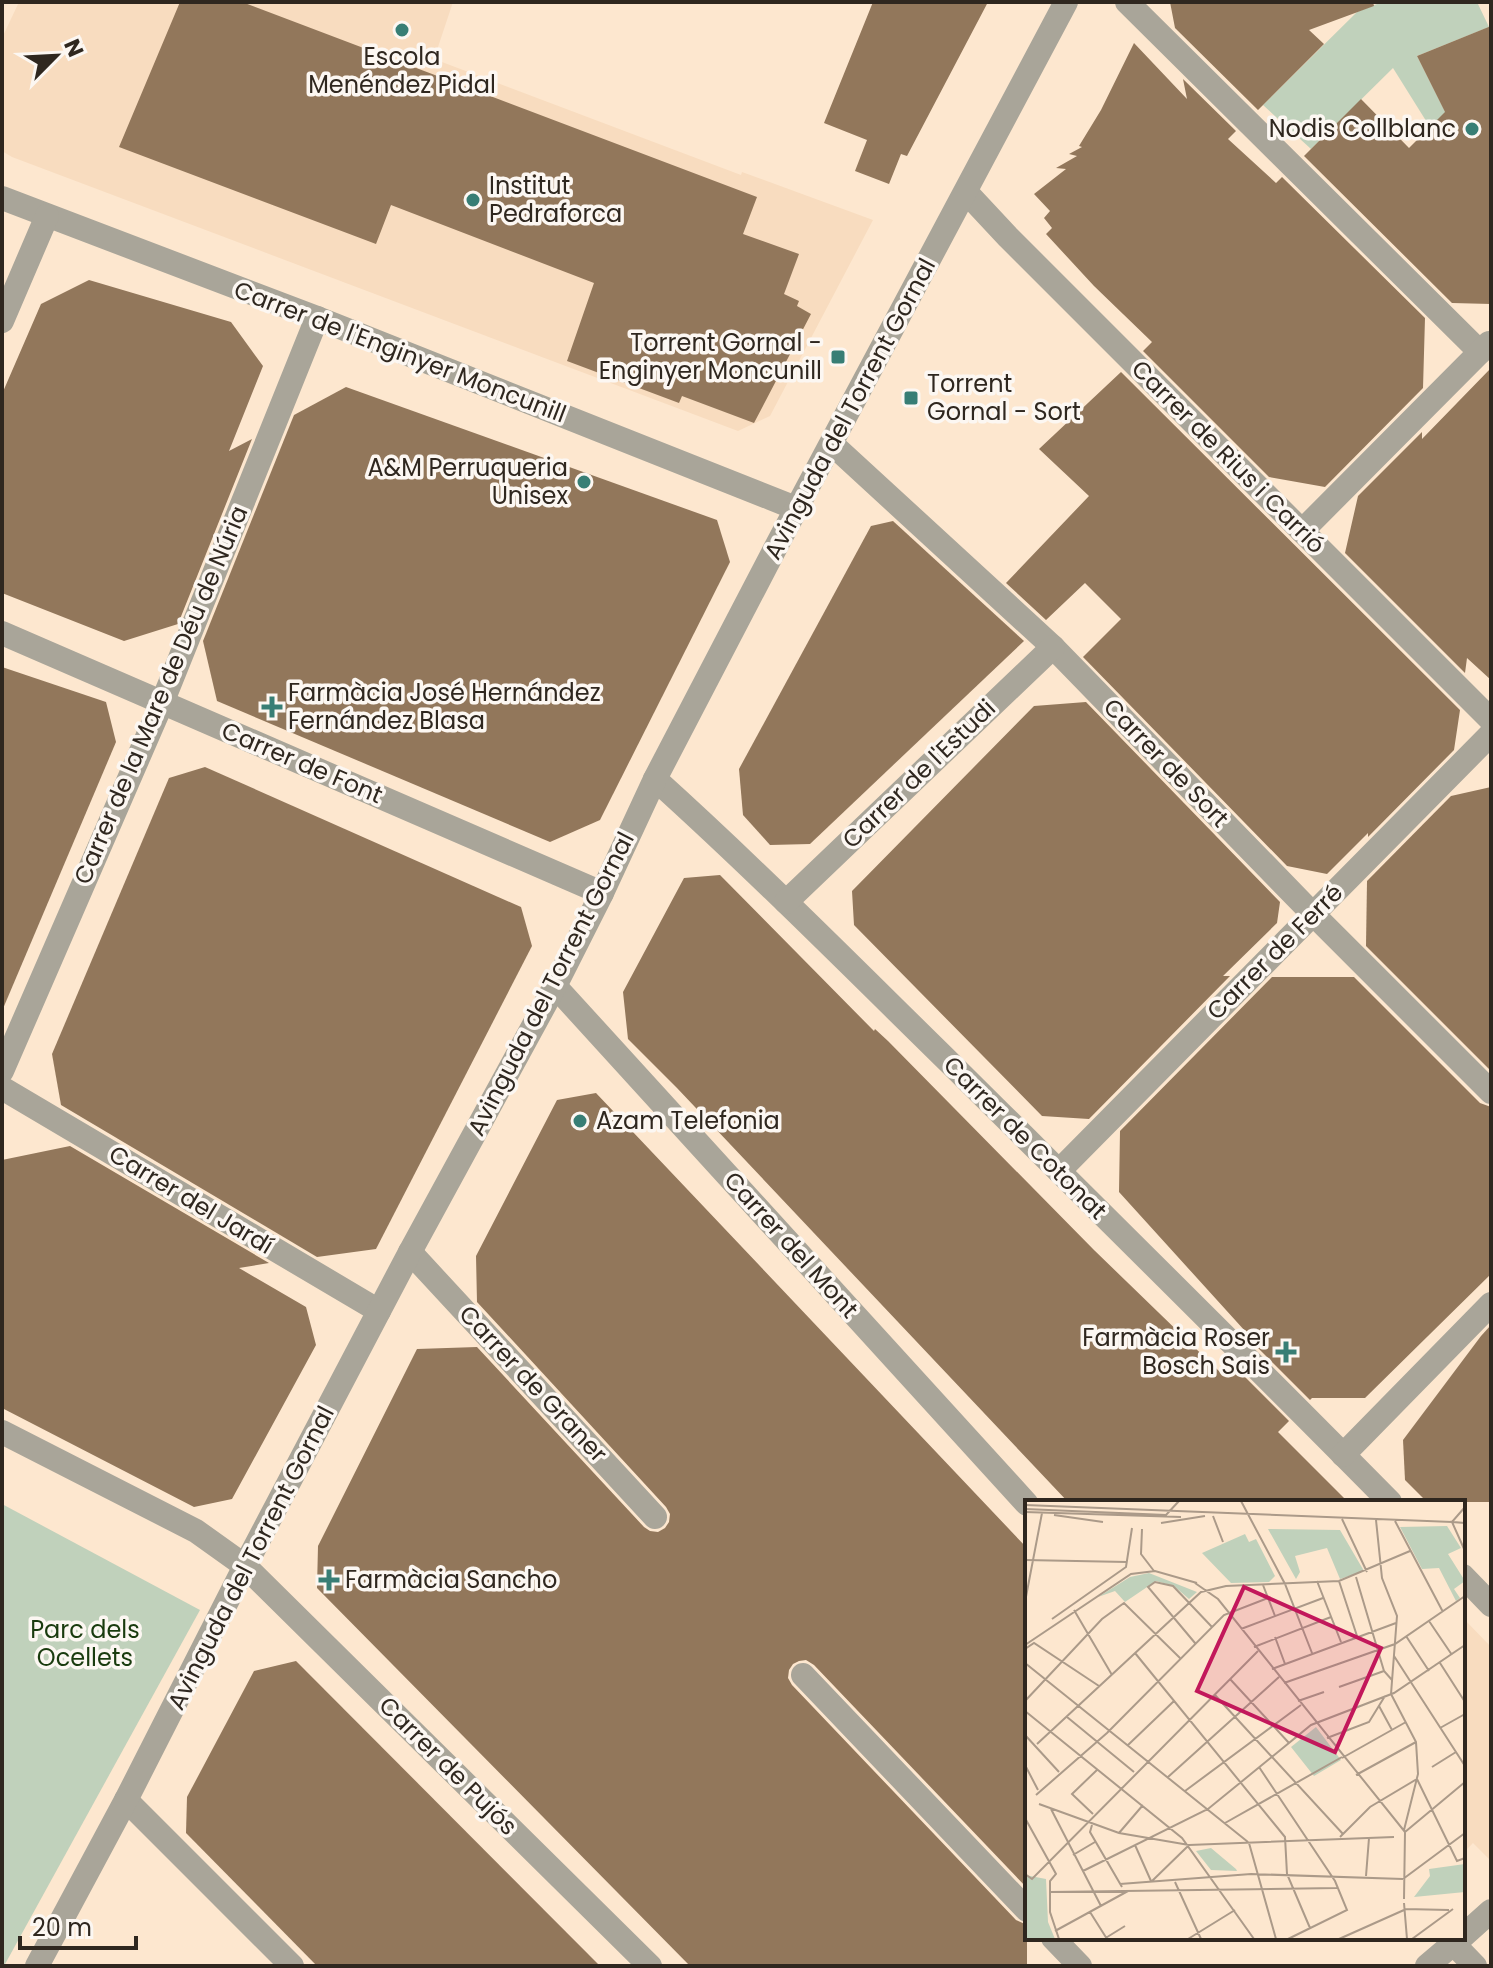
<svg xmlns="http://www.w3.org/2000/svg" width="1493" height="1968" font-family="Poppins,sans-serif">
<style>
.built{fill:#f8dcbf}
.green{fill:#c0d1bb}
.building{fill:#92775b}
.lines{fill:none;stroke-linecap:round;stroke-linejoin:round}
.minor{stroke:#a9a599;stroke-width:24}
.poi-dot{fill:#387e75;stroke:#fcf7f2;stroke-width:3}
.labels{text-anchor:middle;stroke-width:7;stroke-linejoin:round;paint-order:stroke}
.poi-label{font-size:24px;fill:#2f271f;stroke:#fcf7f2;text-anchor:start}
.street-label{font-size:24px;fill:#2f271f;stroke:#fcf7f2}
.park-label{font-size:24px;fill:#193b0e;stroke:#fcf7f2}
.inset-road{fill:none;stroke:#ab9a89;stroke-width:2}
.view{fill:#c2185b;fill-opacity:0.15;stroke:#c2185b;stroke-width:4}
.inset-edge{fill:none;stroke:#2f271f;stroke-width:4}
</style>
<rect width="100%" height="100%" fill="#fde7cf"/>
<g class="built">
<path d="M 19,2 L 453,2 L 434,59 L 741,175 L 742,172 L 873,220 L 770,416 L 738,431 L 12,157 L 2,151 L 2,38 Z"/>
<path d="M 1463,1618 L 1491,1647 L 1491,1861 L 1473,1843 L 1463,1853 Z"/>
</g>
<g class="green">
<path d="M 1382,2 L 1477,2 L 1489,27 L 1417,56 L 1491,203 L 1448,156 L 1393,68 L 1311,149 L 1263,105 L 1357,12 Z"/>
<path d="M 2,1504 L 200,1610 L 4,1966 L 2,1966 Z"/>
</g>
<g class="building">
<path d="M 180,2 L 242,2 L 757,197 L 743,234 L 799,254 L 784,294 L 799,301 L 797,306 L 811,314 L 754,423 L 682,396 L 679,403 L 567,361 L 594,283 L 391,205 L 376,244 L 119,147 Z"/>
<path d="M 873,2 L 988,2 L 907,156 L 901,154 L 889,184 L 855,171 L 867,140 L 824,123 Z"/>
<path d="M 1170,2 L 1373,2 L 1374,6 L 1309,30 L 1324,44 L 1258,110 L 1175,28 Z"/>
<path d="M 1491,26 L 1491,304 L 1452,303 L 1304,156 L 1361,99 L 1409,148 L 1445,112 L 1417,56 Z"/>
<path d="M 1134,43 L 1187,99 L 1183,79 L 1236,131 L 1228,139 L 1276,183 L 1282,177 L 1425,318 L 1423,388 L 1325,487 L 1269,477 L 1143,351 L 1152,342 L 1094,286 L 1046,234 L 1052,228 L 1044,218 L 1050,211 L 1034,194 L 1066,169 L 1056,168 L 1077,156 L 1069,154 L 1082,147 L 1079,146 L 1101,110 Z"/>
<path d="M 89,280 L 231,322 L 263,366 L 229,451 L 252,439 L 178,624 L 124,641 L 2,593 L 2,394 L 41,304 Z"/>
<path d="M 1491,368 L 1491,680 L 1467,658 L 1465,673 L 1345,553 L 1358,496 L 1422,432 L 1422,439 Z"/>
<path d="M 1121,372 L 1460,710 L 1454,750 L 1368,837 L 1368,833 L 1327,874 L 1287,866 L 1083,657 L 1121,619 L 1085,583 L 1046,620 L 1006,583 L 1089,496 L 1039,449 Z"/>
<path d="M 346,387 L 717,520 L 730,562 L 600,820 L 550,842 L 217,701 L 203,641 L 294,415 Z"/>
<path d="M 893,521 L 1024,641 L 810,844 L 770,845 L 743,815 L 739,769 L 871,526 Z"/>
<path d="M 2,667 L 106,702 L 116,742 L 2,1011 Z"/>
<path d="M 1086,702 L 1280,902 L 1277,923 L 1223,976 L 1230,976 L 1089,1119 L 1042,1116 L 854,925 L 852,891 L 1034,706 Z"/>
<path d="M 205,767 L 521,907 L 532,946 L 376,1249 L 317,1257 L 61,1105 L 52,1054 L 169,778 Z"/>
<path d="M 1491,787 L 1491,1071 L 1366,946 L 1367,881 L 1451,796 Z"/>
<path d="M 720,875 L 874,1031 L 875,1029 L 888,1041 L 1094,1250 L 1222,1374 L 1232,1364 L 1289,1421 L 1278,1432 L 1348,1502 L 1068,1502 L 677,1088 L 628,1039 L 623,992 L 684,878 Z"/>
<path d="M 1272,977 L 1354,977 L 1480,1103 L 1491,1107 L 1491,1274 L 1365,1398 L 1312,1398 L 1310,1400 L 1253,1343 L 1255,1342 L 1119,1192 L 1120,1131 Z"/>
<path d="M 596,1093 L 1027,1548 L 1027,1888 L 814,1665 L 806,1660 L 799,1661 L 793,1664 L 789,1670 L 788,1678 L 792,1685 L 1016,1920 L 1027,1925 L 1027,1966 L 690,1966 L 317,1588 L 318,1546 L 417,1349 L 477,1347 L 644,1527 L 650,1531 L 658,1532 L 665,1528 L 669,1522 L 670,1514 L 666,1507 L 477,1302 L 476,1256 L 557,1100 Z"/>
<path d="M 70,1146 L 269,1263 L 239,1268 L 306,1307 L 316,1345 L 232,1499 L 194,1507 L 2,1408 L 2,1160 Z"/>
<path d="M 1491,1325 L 1491,1502 L 1427,1502 L 1405,1480 L 1403,1440 L 1481,1336 Z"/>
<path d="M 296,1661 L 600,1966 L 317,1966 L 186,1833 L 187,1797 L 254,1671 Z"/>
</g>
<g class="lines">
<g class="minor">
<path d="M 1127,2 L 1480,352"/>
<path d="M 966,192 L 1008,237 L 1491,720"/>
<path d="M 2,198 L 317,318 L 798,509"/>
<path d="M 2,321 L 47,216"/>
<path d="M 832,444 L 1053,647 L 1305,906 L 1491,1092"/>
<path d="M 1302,531 L 1489,343"/>
<path d="M 2,633 L 602,893"/>
<path d="M 655,779 C 757,871 854,969 952,1065 C 1098,1210 1245,1355 1390,1502"/>
<path d="M 786,902 L 1053,647"/>
<path d="M 555,986 L 1027,1504"/>
<path d="M 2,1071 L 162,703 L 317,318"/>
<path d="M 2,1088 L 379,1311"/>
<path d="M 1059,1171 L 1491,734"/>
<path d="M 410,1252 L 655,1517"/>
<path d="M 2,1432 L 196,1531 L 245,1566 L 650,1966"/>
<path d="M 1343,1455 L 1491,1304"/>
<path d="M 1463,1576 L 1491,1605"/>
<path d="M 803,1675 L 1027,1910"/>
<path d="M 126,1800 L 292,1966"/>
<path d="M 1463,1936 L 1491,1911"/>
<path d="M 1053,1938 L 1080,1966"/>
<path d="M 1448,1938 L 1475,1966"/>
<path d="M 37,1966 L 126,1800 L 245,1566 L 410,1252 L 555,986 L 602,893 L 655,779 L 778,543 L 1066,2"/>
<path d="M 1427,1966 L 1460,1938"/>
</g>
</g>
<g class="poi-dot">
<circle cx="402" cy="30" r="8"/>
<circle cx="1472" cy="129" r="8"/>
<circle cx="473" cy="200" r="8"/>
<rect x="830" y="349" width="16" height="16" rx="4"/>
<rect x="903" y="390" width="16" height="16" rx="4"/>
<circle cx="584" cy="482" r="8"/>
<path d="M268 695h8v8h8v8h-8v8h-8v-8h-8v-8h8z"/>
<circle cx="580" cy="1121" r="8"/>
<path d="M1282 1340h8v8h8v8h-8v8h-8v-8h-8v-8h8z"/>
<path d="M325 1568h8v8h8v8h-8v8h-8v-8h-8v-8h8z"/>
</g>
<g class="labels">
<g class="poi-label">
<text x="402" y="65" text-anchor="middle">Escola<tspan x="402" dy="28">Menéndez Pidal</tspan></text>
<text x="1456" y="137" text-anchor="end">Nodis Collblanc</text>
<text x="489" y="194">Institut<tspan x="489" dy="28">Pedraforca</tspan></text>
<text x="822" y="351" text-anchor="end">Torrent Gornal -<tspan x="822" dy="28">Enginyer Moncunill</tspan></text>
<text x="927" y="392">Torrent<tspan x="927" dy="28">Gornal - Sort</tspan></text>
<text x="568" y="476" text-anchor="end">A&amp;M Perruqueria<tspan x="568" dy="28">Unisex</tspan></text>
<text x="288" y="701">Farmàcia José Hernández<tspan x="288" dy="28">Fernández Blasa</tspan></text>
<text x="596" y="1129">Azam Telefonia</text>
<text x="1270" y="1346" text-anchor="end">Farmàcia Roser<tspan x="1270" dy="28">Bosch Sais</tspan></text>
<text x="345" y="1588">Farmàcia Sancho</text>
</g>
<g class="street-label">
<text transform="translate(400 352) rotate(21)" y="8">Carrer de l'Enginyer Moncunill</text>
<text transform="translate(850 409) rotate(-62)" y="8">Avinguda del Torrent Gornal</text>
<text transform="translate(1228 457) rotate(45)" y="8">Carrer de Rius i Carrió</text>
<text transform="translate(161 695) rotate(-67)" y="8">Carrer de la Mare de Déu de Núria</text>
<text transform="translate(302 763) rotate(23)" y="8">Carrer de Font</text>
<text transform="translate(1166 763) rotate(46)" y="8">Carrer de Sort</text>
<text transform="translate(919 774) rotate(-44)" y="8">Carrer de l'Estudi</text>
<text transform="translate(1275 952) rotate(-45)" y="8">Carrer de Ferré</text>
<text transform="translate(551 984) rotate(-63)" y="8">Avinguda del Torrent Gornal</text>
<text transform="translate(1025 1138) rotate(45)" y="8">Carrer de Cotonat</text>
<text transform="translate(191 1200) rotate(31)" y="8">Carrer del Jardí</text>
<text transform="translate(791 1245) rotate(48)" y="8">Carrer del Mont</text>
<text transform="translate(533 1384) rotate(47)" y="8">Carrer de Graner</text>
<text transform="translate(251 1558) rotate(-63)" y="8">Avinguda del Torrent Gornal</text>
<text transform="translate(448 1766) rotate(45)" y="8">Carrer de Pujós</text>
</g>
<g class="park-label">
<text x="85" y="1638">Parc dels<tspan x="85" dy="28">Ocellets</tspan></text>
</g>
</g>
<g transform="translate(1025 1500)">
<rect width="440" height="440" fill="#fde7cf"/>
<path d="M 422,26 L 436,48 L 423,54 L 440,81 L 429,89 L 435,98 L 431,101 L 414,68 L 397,69 L 375,27 ZM 243,29 L 315,30 L 339,71 L 315,79 L 302,48 L 270,56 L 275,72 L 271,79 ZM 220,34 L 224,42 L 231,39 L 250,76 L 244,82 L 206,83 L 177,53 ZM 124,73 L 172,92 L 164,99 L 149,86 L 131,81 L 100,102 L 90,91 L 73,97 L 105,77 ZM 291,227 L 316,260 L 289,276 L 266,247 ZM 186,348 L 211,369 L 212,371 L 186,370 L 171,351 ZM 440,364 L 440,392 L 389,397 L 405,376 L 404,369 ZM 0,375 L 21,379 L 23,422 L 30,439 L 0,439 Z" fill="#c0d1bb"/>
<path class="inset-road" d="M 216,1 L 260,84 L 287,153M 0,5 L 427,22 L 440,7M 0,9 L 141,15 L 154,1M 0,12 L 156,17M 29,15 L 78,22M 188,16 L 198,42M 317,19 L 342,72M 351,20 L 357,78 L 372,116 L 366,194M 370,21 L 418,112M 136,23 L 180,16M 440,23 L 427,22 L 440,51M 117,29 L 116,54 L 129,71M 0,60 L 102,62M 331,77 L 359,171 L 367,180M 292,81 L 316,142M 314,81 L 332,136M 170,83 L 193,99 L 380,332M 238,85 L 250,116M 0,102 L 17,13M 49,110 L 87,175M 27,119 L 101,67 L 107,28M 404,121 L 427,155M 216,129 L 298,98M 381,136 L 404,171M 250,137 L 260,164M 170,143 L 123,87 L 130,82 L 148,86 L 187,127M 0,145 L 106,74 L 130,71 L 172,83M 229,147 L 306,117M 0,149 L 9,143 L 74,186M 110,153 L 260,337 L 262,374 L 285,428M 369,156 L 440,266M 0,163 L 223,342M 415,163 L 440,202M 247,169 L 371,123M 205,179 L 264,243M 259,183 L 370,144 L 440,96M 314,187 L 359,171M 189,194 L 318,334M 366,194 L 391,242 L 393,274 L 379,330M 0,201 L 77,119 L 99,103 L 155,158M 273,201 L 299,192M 354,206 L 367,230M 0,211 L 157,338 L 229,439M 42,217 L 109,272M 415,228 L 440,214M 0,235 L 34,272M 302,238 L 344,222 L 360,196M 12,244 L 176,92 L 201,86 L 314,81 L 385,51M 103,245 L 149,201M 317,258 L 381,222M 0,265 L 13,290M 234,267 L 310,381 L 322,410 L 263,439M 407,267 L 431,252M 331,275 L 391,242M 143,277 L 254,177M 160,291 L 276,205M 11,295 L 82,233 L 199,115 L 243,98M 14,304 L 94,333 L 164,345 L 369,337M 26,309 L 76,406M 68,314 L 47,294 L 73,269M 0,318 L 31,374 L 25,381 L 25,412 L 34,439M 200,323 L 317,257M 67,325 L 65,332 L 97,387M 380,332 L 440,282M 94,333 L 118,305M 315,337 L 345,307 L 392,279 L 432,361 L 440,358M 224,343 L 251,439M 110,345 L 126,381M 48,355 L 70,342M 58,371 L 183,309 L 286,225 L 369,193 L 440,145M 0,374 L 7,379 L 233,151M 341,376 L 344,338M 378,379 L 440,333M 126,382 L 163,346M 150,382 L 176,439M 95,384 L 226,374 L 378,379M 25,392 L 312,388M 379,399 L 380,332M 379,403 L 382,439M 380,409 L 424,410M 65,412 L 82,439M 30,431 L 103,391M 79,439 L 100,426M 163,439 L 210,410M 314,439 L 379,410M 387,439 L 428,409"/>
<path class="view" d="M 219,87 L 356,148 L 310,252 L 172,191 Z"/>
<rect width="440" height="440" class="inset-edge"/>
</g>
<rect width="1493" height="1968" fill="none" stroke="#2f271f" stroke-width="8"/>
<g transform="translate(56 56) rotate(66)" stroke="#fcf7f2" stroke-width="6" paint-order="stroke">
<path d="M0-6L14 30L0 20L-14 30Z" fill="#2f271f"/>
<text y="-12" font-size="22" font-weight="bold" text-anchor="middle" fill="#2f271f">N</text>
</g>
<path d="M20 1936v12h116v-12" fill="none" stroke="#2f271f" stroke-width="4"/>
<text x="32" y="1936" font-size="24" fill="#2f271f" stroke="#fcf7f2" stroke-width="6" paint-order="stroke">20 m</text>
</svg>
